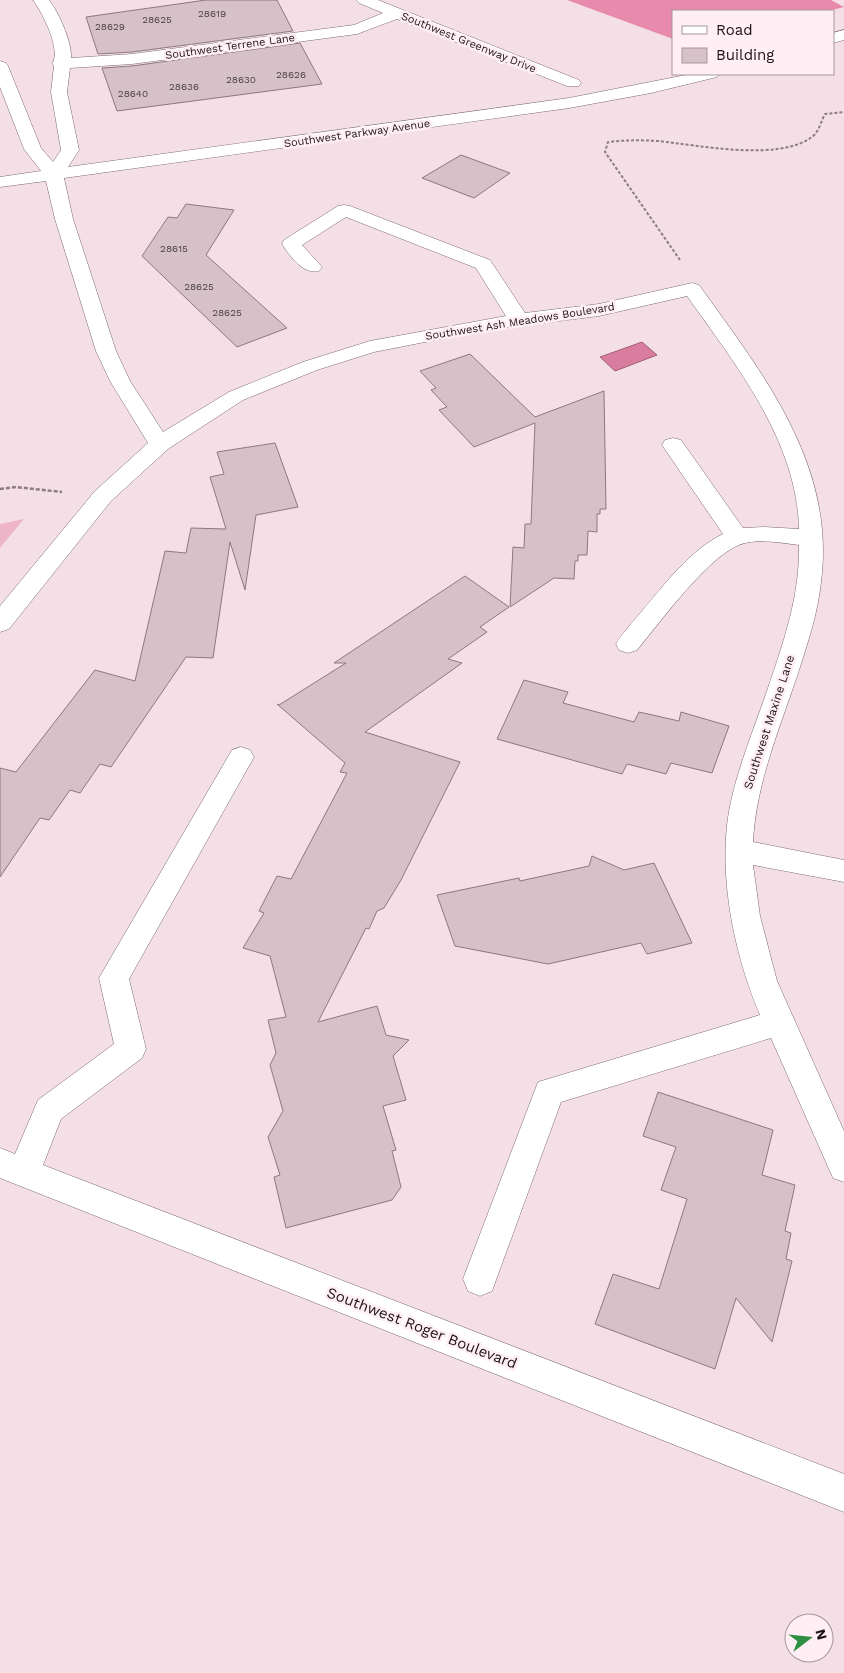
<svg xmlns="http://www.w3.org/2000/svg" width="844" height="1673" font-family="'Work Sans',sans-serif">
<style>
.green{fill:#eeb4c7}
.forest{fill:#e78aac}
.water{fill:#d97d9f;stroke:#a05e76}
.building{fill:#d5c1c7;stroke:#8c797f}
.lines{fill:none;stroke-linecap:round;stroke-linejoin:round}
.minor-casing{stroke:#7c6a6f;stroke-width:1}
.path-far1{stroke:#8b7d81;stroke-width:2;stroke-dasharray:3 2;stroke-linecap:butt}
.path{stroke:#8b7d81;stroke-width:2.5;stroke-dasharray:4 2;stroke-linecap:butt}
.minor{fill:#fff;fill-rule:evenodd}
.labels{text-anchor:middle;stroke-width:5;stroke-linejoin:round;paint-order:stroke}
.number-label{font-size:10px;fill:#4a4043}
.far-street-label{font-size:11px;fill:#1c1517;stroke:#ffeef3}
.street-label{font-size:12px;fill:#1c1517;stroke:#ffeef3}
.near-street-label{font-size:15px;fill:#1c1517;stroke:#ffeef3}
</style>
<rect width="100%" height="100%" fill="#f4dfe6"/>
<path class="green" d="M 24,519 L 0,548 L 0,524 Z"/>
<path class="forest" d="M 567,0 L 831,0 L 844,7 L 828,11 L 673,11 L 673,39 Z"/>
<path class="water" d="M 642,342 L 657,355 L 615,371 L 600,357 Z"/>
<g class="building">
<path d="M 206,0 L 277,0 L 293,31 L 132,52 L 98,54 L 86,17 Z"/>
<path d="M 300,43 L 322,84 L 117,111 L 102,68 L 132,66 Z"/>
<path d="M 461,155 L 510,173 L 474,198 L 422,178 Z"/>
<path d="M 186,204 L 234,210 L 206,255 L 287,328 L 237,347 L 142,256 L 168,217 L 177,218 Z"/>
<path d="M 470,354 L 535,417 L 604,391 L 606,509 L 600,509 L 600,514 L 597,514 L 597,532 L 588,531 L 587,555 L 578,555 L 578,561 L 575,561 L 574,579 L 554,578 L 510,607 L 513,547 L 524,548 L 525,524 L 531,524 L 535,423 L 474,447 L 439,410 L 447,407 L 431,390 L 436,388 L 420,371 Z"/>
<path d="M 275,443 L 298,507 L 256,515 L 245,590 L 230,542 L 213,658 L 186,657 L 111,767 L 100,764 L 80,793 L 70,790 L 49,820 L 40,818 L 0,877 L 0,768 L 16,772 L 95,670 L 135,681 L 165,551 L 186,553 L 191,528 L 226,529 L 210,477 L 224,474 L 217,452 Z"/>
<path d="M 465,576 L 509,607 L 480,627 L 487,632 L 448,659 L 462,663 L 365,732 L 460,762 L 401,880 L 384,908 L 377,911 L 369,929 L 366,928 L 318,1022 L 377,1006 L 386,1035 L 409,1040 L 393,1056 L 406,1100 L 383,1106 L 396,1150 L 392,1151 L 401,1187 L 392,1200 L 286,1228 L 274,1177 L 280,1175 L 268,1137 L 283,1111 L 270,1065 L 276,1053 L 268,1020 L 286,1017 L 270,956 L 243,948 L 264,913 L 259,911 L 277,876 L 291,879 L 347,773 L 340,772 L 345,763 L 277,704 L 279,705 L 346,663 L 334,663 Z"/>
<path d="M 524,680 L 568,692 L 563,703 L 634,722 L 639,712 L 679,721 L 681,712 L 729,726 L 712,773 L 671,763 L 666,774 L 627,764 L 622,774 L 497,739 Z"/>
<path d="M 592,856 L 624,870 L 654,863 L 692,943 L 647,954 L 641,943 L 548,964 L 455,946 L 437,895 L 519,878 L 520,881 L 589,866 Z"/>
<path d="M 658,1092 L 773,1130 L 762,1175 L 795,1185 L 785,1231 L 791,1233 L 786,1259 L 792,1261 L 772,1342 L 736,1298 L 715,1369 L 595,1324 L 613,1274 L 659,1289 L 687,1199 L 661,1190 L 676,1147 L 643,1136 Z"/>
</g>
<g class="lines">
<g class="minor-casing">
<g id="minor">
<path d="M 33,0 L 49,0 C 59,13 72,42 71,58 L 132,54 L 354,25 L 383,13 L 359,3 L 356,0 L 378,0 L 579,80 L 581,83 L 579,86 L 567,86 L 397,19 L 357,34 L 132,64 L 70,68 L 67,92 L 79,150 L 68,167 L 569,98 L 691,74 L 719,74 L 717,77 L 651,93 L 569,108 L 64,178 L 73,219 L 116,351 L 130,381 L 163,432 L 229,392 L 303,362 L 370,341 L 506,316 L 476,268 L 346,217 L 302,245 L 322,267 L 319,271 C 303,275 290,256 282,244 L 284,240 L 338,206 L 344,205 L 350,206 L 490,260 L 525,313 L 599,304 L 692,283 L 699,285 C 763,374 836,465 821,582 C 818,611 809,639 800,667 C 782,723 756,781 753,842 L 844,860 L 844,882 L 753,865 L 760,916 L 777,981 L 844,1131 L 844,1182 L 833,1178 L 771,1038 L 561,1102 L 492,1291 L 480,1296 L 468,1291 L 463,1279 L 538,1082 L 760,1015 C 734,954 718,876 729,811 C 737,769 754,729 768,688 C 784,641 800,595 799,545 C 782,543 762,539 745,543 C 712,550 659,624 637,650 L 628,653 L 619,650 L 616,644 C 623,632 633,622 642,611 C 665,584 690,550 723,534 L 662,445 L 665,440 L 673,438 L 681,440 L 743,528 L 764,527 L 799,529 C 797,441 736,365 687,296 L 599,316 L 486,330 L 374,352 L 317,370 L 243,400 L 168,449 L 111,501 L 9,629 L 0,632 L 0,606 L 95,491 L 148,443 L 110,381 L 96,351 L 55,219 L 46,181 L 0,187 L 0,177 L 41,171 L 24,149 L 0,87 L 0,61 L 6,63 L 8,66 L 41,148 L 53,162 L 61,150 L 51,92 L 54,66 L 52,64 C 62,50 42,12 33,0 Z"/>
<path d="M 844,30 L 844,40 L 833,43 L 833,33 Z"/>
<path d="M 241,747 L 250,750 L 254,757 L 129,979 L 146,1049 L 142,1058 L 61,1119 L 43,1165 L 844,1474 L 844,1512 L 0,1178 L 0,1148 L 15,1154 L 38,1100 L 114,1044 L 99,978 L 232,750 Z"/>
</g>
</g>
<path class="path-far1" d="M 680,260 L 605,152 L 608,142 C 625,140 641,140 658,141 C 698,145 778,162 812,137 C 819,132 821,121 825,114 L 844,112"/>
<path class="path" d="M 0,489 L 16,487 L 62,492"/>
<use href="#minor" class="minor"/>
</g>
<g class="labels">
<g class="number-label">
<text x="212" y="17">28619</text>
<text x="157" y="23">28625</text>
<text x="110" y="30">28629</text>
<text x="291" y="78">28626</text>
<text x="241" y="83">28630</text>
<text x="184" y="90">28636</text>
<text x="133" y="97">28640</text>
<text x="174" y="252">28615</text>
<text x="199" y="290">28625</text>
<text x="227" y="316">28625</text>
</g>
<g class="far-street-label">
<text transform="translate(469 42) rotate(22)" y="4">Southwest Greenway Drive</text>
<text transform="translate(230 46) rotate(-8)" y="4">Southwest Terrene Lane</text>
<text transform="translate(357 133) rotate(-8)" y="4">Southwest Parkway Avenue</text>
<text transform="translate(520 321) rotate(-9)" y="4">Southwest Ash Meadows Boulevard</text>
</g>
<g class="street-label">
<text transform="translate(769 722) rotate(-72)" y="4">Southwest Maxine Lane</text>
</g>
<g class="near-street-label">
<text transform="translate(422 1328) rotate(21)" y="5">Southwest Roger Boulevard</text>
</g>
</g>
<rect x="672" y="10" width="162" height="65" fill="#ffeef3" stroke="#a4979b"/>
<rect x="682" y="26" width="25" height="8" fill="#ffffff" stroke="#a4979b"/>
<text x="716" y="35" font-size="15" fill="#1c1517">Road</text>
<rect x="682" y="48" width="25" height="15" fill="#d5c1c7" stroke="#a4979b"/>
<text x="716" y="60" font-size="15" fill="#1c1517">Building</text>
<g transform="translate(809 1638) rotate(74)"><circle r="24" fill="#ffeef3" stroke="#a4979b"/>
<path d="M0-4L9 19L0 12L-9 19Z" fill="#2e8f42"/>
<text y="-8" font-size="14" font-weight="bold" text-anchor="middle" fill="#1c1517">N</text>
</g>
</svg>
